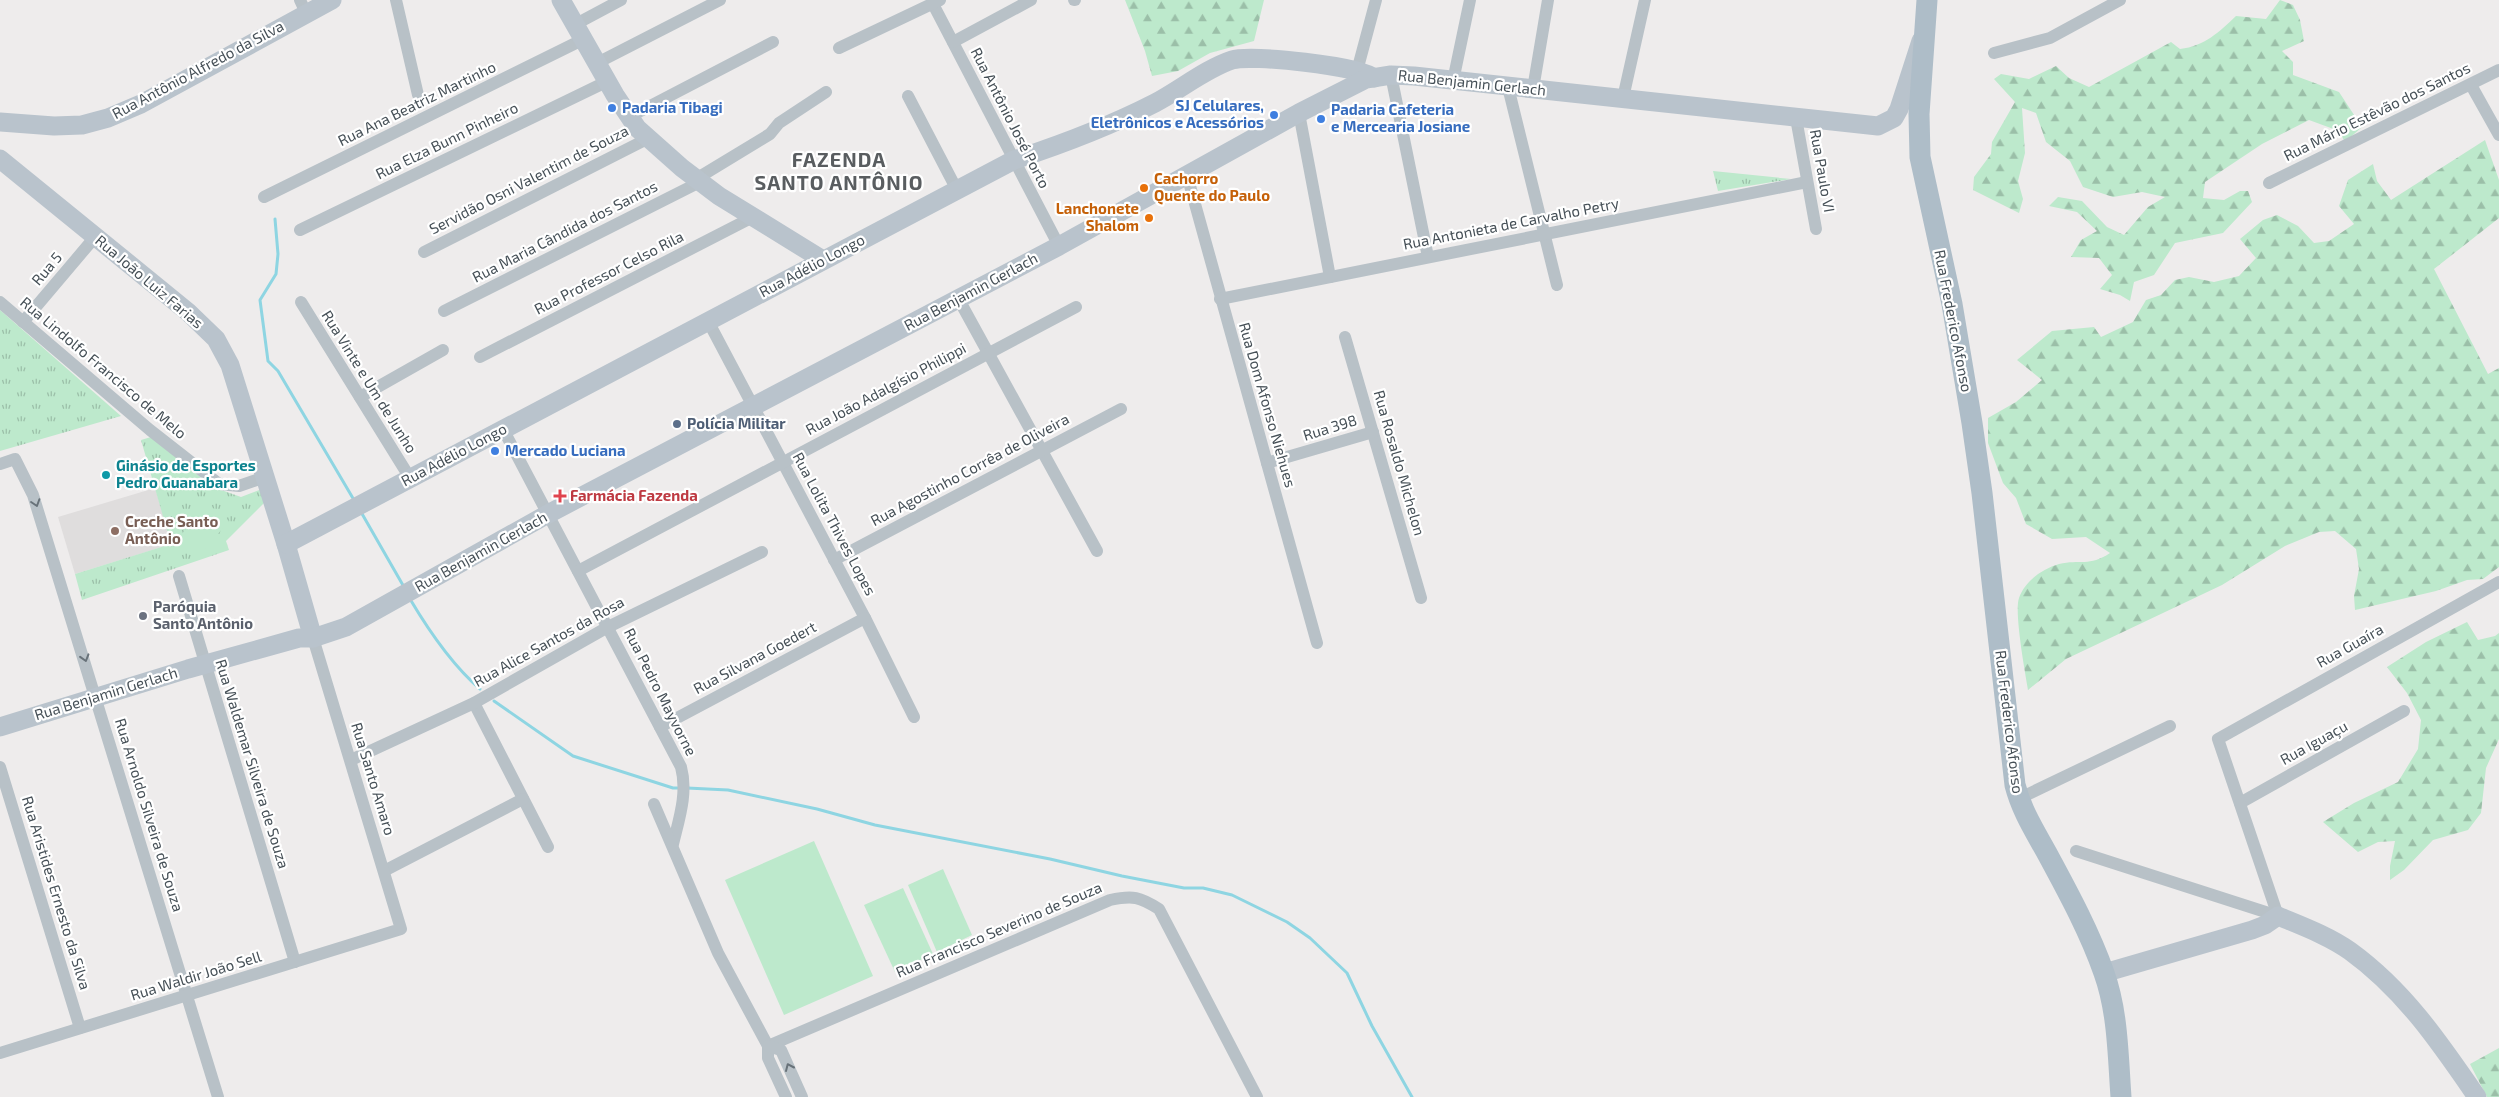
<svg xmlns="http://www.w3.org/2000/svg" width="2499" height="1097" font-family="'Exo 2',sans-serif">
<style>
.education{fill:#dfdddd}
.grass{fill:url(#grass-tufts)}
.forest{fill:url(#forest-firs)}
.garden{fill:#bde9cc}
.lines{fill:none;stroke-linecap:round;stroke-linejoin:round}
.stream{stroke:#8ed5e2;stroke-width:3}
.street{stroke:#b8c1c7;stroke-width:12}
.secondary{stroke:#b9c3cc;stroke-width:19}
.primary{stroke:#aebdc8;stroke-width:21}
.oneway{stroke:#687279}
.shop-dot{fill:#3f7fe0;stroke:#fff;stroke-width:2}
.food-dot{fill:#e8710a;stroke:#fff;stroke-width:2}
.service-dot{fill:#5c6f8a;stroke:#fff;stroke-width:2}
.culture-dot{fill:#0f9aa8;stroke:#fff;stroke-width:2}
.health-dot{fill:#e0444e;stroke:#fff;stroke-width:2}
.education-dot{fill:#8d6e63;stroke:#fff;stroke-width:2}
.worship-dot{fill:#6b7280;stroke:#fff;stroke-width:2}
.labels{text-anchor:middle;stroke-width:4.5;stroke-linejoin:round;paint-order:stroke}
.street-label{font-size:15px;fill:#465057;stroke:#fff}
.shop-label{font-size:15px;font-weight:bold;fill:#366cbe;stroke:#fff;text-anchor:start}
.food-label{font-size:15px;font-weight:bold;fill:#c56008;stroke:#fff;text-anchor:start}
.service-label{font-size:15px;font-weight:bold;fill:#4e5e75;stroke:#fff;text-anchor:start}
.culture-label{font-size:15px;font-weight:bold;fill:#0d838f;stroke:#fff;text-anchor:start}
.health-label{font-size:15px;font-weight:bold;fill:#be3a42;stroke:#fff;text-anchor:start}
.education-label{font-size:15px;font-weight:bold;fill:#785e54;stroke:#fff;text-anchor:start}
.worship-label{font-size:15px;font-weight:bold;fill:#5b616d;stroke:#fff;text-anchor:start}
.district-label{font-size:20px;font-weight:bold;letter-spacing:1px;fill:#595d60;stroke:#fff}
</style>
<defs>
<pattern id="grass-tufts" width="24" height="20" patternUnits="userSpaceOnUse" patternTransform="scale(1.25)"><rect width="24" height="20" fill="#bde9cc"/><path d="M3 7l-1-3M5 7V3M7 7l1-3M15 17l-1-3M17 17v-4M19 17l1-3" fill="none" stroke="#9bbfa8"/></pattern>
<pattern id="forest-firs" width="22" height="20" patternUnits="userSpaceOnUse" patternTransform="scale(1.25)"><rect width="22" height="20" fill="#bde9cc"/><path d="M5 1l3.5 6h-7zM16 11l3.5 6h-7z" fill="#9bbfa8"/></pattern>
</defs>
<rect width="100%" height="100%" fill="#eeecec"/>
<path class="education" d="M 155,488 L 172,544 L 75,574 L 58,517 Z"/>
<g class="grass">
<path d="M 1713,171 L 1791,179 L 1718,191 Z"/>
<path d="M 0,310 L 121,416 L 0,451 Z"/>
<path d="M 151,437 L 213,487 L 241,497 L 262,489 L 266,501 L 226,541 L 229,550 L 82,600 L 75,574 L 171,544 L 141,440 Z"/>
</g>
<g class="forest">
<path d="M 1125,0 L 1264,0 L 1254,41 L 1210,53 L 1178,71 L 1152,76 L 1145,51 Z"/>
<path d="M 2280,0 L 2293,5 L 2300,20 L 2304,41 L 2282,51 L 2293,62 L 2293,75 L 2339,92 L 2362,127 L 2345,142 L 2339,131 L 2309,120 L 2262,144 L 2205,182 L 2203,198 L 2224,200 L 2240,191 L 2248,191 L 2252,202 L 2223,233 L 2175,243 L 2154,275 L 2134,282 L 2130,301 L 2120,295 L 2100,289 L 2112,275 L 2099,258 L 2071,257 L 2081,240 L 2097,231 L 2077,212 L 2049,206 L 2058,197 L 2082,201 L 2107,227 L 2124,235 L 2148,207 L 2165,197 L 2142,192 L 2113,197 L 2083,187 L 2070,161 L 2046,142 L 2036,113 L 2022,108 L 2025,153 L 2018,181 L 2023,199 L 2019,213 L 1973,190 L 1974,177 L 1991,154 L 1992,142 L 2015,102 L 1994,79 L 2001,74 L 2029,79 L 2056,66 L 2069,78 L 2089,87 L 2171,42 L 2180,49 C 2205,46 2219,32 2236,16 L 2266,19 Z"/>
<path d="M 2485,140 L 2499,180 L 2499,218 L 2434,269 L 2488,374 L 2499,368 L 2499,567 L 2483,579 L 2467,580 L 2436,591 L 2355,610 L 2354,596 L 2359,569 L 2356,549 L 2335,531 L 2319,532 L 2285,546 L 2222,585 L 2066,659 L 2028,690 C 2025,672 2014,612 2019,598 C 2025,581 2042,569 2059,564 C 2080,559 2089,567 2110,553 L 2086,537 L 2052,539 L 2026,524 L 2016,498 L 2003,483 L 1988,443 L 1988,418 L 2016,402 L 2042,380 L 2017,360 L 2052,331 L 2094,327 L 2101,337 L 2133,322 L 2146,300 L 2161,295 L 2175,280 L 2189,277 L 2214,282 L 2239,276 L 2256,258 L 2240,239 L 2263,220 L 2277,215 L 2298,226 L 2314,243 L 2329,241 L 2354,224 L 2339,206 L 2348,180 L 2373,164 L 2377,181 L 2391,200 Z"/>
<path d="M 2467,622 L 2478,640 L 2495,636 L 2499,633 L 2499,739 L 2486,768 L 2481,813 L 2468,830 L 2433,840 L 2404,870 L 2390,880 L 2390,866 L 2395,841 L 2378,842 L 2358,852 L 2323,822 L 2354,803 L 2398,782 L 2418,749 L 2421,720 L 2407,693 L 2387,667 L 2426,642 Z"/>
<path d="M 2499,1048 L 2499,1097 L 2487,1097 L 2470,1064 Z"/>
</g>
<g class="garden">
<path d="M 208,504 L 229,521 L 200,555 L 179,537 Z"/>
<path d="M 814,841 L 873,976 L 784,1015 L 725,880 Z"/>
<path d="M 943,869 L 972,935 L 937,952 L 908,885 Z"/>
<path d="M 903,888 L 933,954 L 895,972 L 864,905 Z"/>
</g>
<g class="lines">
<g class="stream">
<path d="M 275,219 L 278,254 L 276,274 L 260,300 L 268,361 L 278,371 L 354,500"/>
<path d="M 361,512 L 404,587"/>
<path d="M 410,599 C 429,631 452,665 480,689"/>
<path d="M 494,701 L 573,756 L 673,788 L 680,788"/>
<path d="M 687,788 L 728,790 L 817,809 L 875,825 L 1050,859 L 1122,876 L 1184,888 L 1203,888 L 1232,895 L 1287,922 L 1310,938 L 1347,973 L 1372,1026 L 1412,1097"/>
</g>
<g class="street">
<path d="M 300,0 L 306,13"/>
<path d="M 396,0 L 418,95"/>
<path d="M 1074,0 L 1075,0"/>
<path d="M 933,4 L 1059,246"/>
<path d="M 576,24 L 621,0"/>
<path d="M 953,42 L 1031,0"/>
<path d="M 839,48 L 940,0"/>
<path d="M 1994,53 L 2050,38 L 2120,0"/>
<path d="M 597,63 L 720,0"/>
<path d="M 1357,71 L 1376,0"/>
<path d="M 1391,75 L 1428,257"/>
<path d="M 1453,81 L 1470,0"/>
<path d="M 2471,85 L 2499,135"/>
<path d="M 1508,87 L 1557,285"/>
<path d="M 1533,89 L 1548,0"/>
<path d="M 908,96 L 957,190"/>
<path d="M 1623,98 L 1645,0"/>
<path d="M 1299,113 L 1330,277"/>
<path d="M 629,117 L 773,42"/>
<path d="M 1796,118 L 1816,229"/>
<path d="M 1187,175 L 1317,643"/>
<path d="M 696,179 L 770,134 L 779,123 L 826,92"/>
<path d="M 2269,183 L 2499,70"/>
<path d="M 264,197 L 584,39"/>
<path d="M 300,230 L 608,81"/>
<path d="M 424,252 L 649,138"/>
<path d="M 958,298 L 1097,551"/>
<path d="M 1220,299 L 1807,182"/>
<path d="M 0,302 L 150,430 L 219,484 L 239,486 L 265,477"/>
<path d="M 301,302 L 410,478"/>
<path d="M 444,311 L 700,182"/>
<path d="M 708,321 L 865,618 L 914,717"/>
<path d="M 23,322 L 95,237"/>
<path d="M 1345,337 L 1421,598"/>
<path d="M 480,357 L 753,217"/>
<path d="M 360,397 L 443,350"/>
<path d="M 503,429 L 681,767 C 688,793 679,819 673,844"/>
<path d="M 1267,463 L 1373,432"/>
<path d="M 0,464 L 15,459 L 33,495 L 218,1097"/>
<path d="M 834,560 L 1121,409"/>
<path d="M 578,571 L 1076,307"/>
<path d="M 179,576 L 295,962"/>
<path d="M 474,703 L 548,847"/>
<path d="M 660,727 L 865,618"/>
<path d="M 351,760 L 474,703 L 608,627 L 762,552"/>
<path d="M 0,767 L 80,1028"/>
<path d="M 2018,799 L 2170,726"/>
<path d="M 2240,803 L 2404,711"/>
<path d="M 654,804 L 718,953 L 768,1046 L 768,1058 L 786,1097"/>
<path d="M 2076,851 L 2278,916"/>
<path d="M 384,871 L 523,799"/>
<path d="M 2278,916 L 2218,739 L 2499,582"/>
<path d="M 768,1046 L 1110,900 C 1133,895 1140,897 1159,909 L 1257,1097"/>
<path d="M 768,1046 L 781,1050 L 802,1097"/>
<path d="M 0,1053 L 401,929 L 313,638"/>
</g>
<g class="secondary">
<path d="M 561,0 L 615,95 L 637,128 L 682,168 L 719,196 L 823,260"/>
<path d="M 0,122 L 54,126 L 82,125 L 108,118 L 141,104 L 332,0"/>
<path d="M 0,159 L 188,312 L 216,339 L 230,365 L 286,544 L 313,638"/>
<path d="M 286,544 L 1014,160 C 1063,144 1110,126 1155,103 C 1180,90 1205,69 1232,60 C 1250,54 1361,66 1374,78"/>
<path d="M 0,727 L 188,669 L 299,638 L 313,638 L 346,627 L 548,514 L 1059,246 L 1299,113 L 1366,79 L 1391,75 L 1414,76 L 1878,126 L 1894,118 L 1899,109 L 1921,41"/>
<path d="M 2104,973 L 2252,930 L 2265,925 L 2278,916 C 2302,926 2329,936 2350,951 C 2404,990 2440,1043 2477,1097"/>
</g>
<path class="primary" d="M 1927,0 L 1919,114 L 1920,157 L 1952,304 L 1972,423 L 1982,493 L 2015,785 C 2022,812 2036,833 2049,857 C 2069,894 2090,933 2104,973 C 2118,1012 2118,1056 2121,1097"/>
</g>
<defs><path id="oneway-chevron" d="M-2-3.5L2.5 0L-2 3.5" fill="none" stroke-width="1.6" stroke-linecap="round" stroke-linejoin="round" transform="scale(1.25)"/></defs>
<g class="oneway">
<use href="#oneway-chevron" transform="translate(36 503) rotate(72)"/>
<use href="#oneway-chevron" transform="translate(85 658) rotate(73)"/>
<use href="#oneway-chevron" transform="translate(789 1067) rotate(-114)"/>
</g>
<g class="shop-dot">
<circle cx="612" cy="108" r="5"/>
<circle cx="1274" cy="115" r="5"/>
<circle cx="1321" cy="119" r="5"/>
<circle cx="495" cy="451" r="5"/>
</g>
<g class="food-dot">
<circle cx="1144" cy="188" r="5"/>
<circle cx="1149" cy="218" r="5"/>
</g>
<circle class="service-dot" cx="677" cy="424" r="5"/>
<circle class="culture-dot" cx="106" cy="475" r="5"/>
<path class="health-dot" d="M557.5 488.5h5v5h5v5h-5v5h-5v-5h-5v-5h5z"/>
<circle class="education-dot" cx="115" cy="531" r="5"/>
<circle class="worship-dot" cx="143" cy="616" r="5"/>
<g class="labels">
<g class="street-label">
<text transform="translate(198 70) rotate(-28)" y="5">Rua Antônio Alfredo da Silva</text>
<text transform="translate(1472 83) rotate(6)" y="5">Rua Benjamin Gerlach</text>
<text transform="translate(417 104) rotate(-26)" y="5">Rua Ana Beatriz Martinho</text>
<text transform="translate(2377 112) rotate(-26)" y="5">Rua Mário Estêvão dos Santos</text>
<text transform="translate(1010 118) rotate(63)" y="5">Rua Antônio José Porto</text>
<text transform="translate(447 141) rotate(-26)" y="5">Rua Elza Bunn Pinheiro</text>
<text transform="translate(1822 171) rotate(80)" y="5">Rua Paulo VI</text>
<text transform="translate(529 180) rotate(-27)" y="5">Servidão Osni Valentim de Souza</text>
<text transform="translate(1511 224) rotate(-11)" y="5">Rua Antonieta de Carvalho Petry</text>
<text transform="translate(565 232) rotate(-27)" y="5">Rua Maria Cândida dos Santos</text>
<text transform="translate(812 266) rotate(-28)" y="5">Rua Adélio Longo</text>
<text transform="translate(47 269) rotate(-50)" y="5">Rua 5</text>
<text transform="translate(609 273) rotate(-27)" y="5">Rua Professor Celso Rila</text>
<text transform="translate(149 282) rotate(40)" y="5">Rua João Luiz Farias</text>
<text transform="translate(971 292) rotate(-28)" y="5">Rua Benjamin Gerlach</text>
<text transform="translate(1953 321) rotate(79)" y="5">Rua Frederico Afonso</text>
<text transform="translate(103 368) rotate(40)" y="5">Rua Lindolfo Francisco de Melo</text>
<text transform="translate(369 382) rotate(58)" y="5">Rua Vinte e Um de Junho</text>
<text transform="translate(886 389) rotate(-28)" y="5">Rua João Adalgísio Philippi</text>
<text transform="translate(1267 405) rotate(74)" y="5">Rua Dom Afonso Niehues</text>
<text transform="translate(1330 428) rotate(-17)" y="5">Rua 398</text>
<text transform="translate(454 455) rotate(-28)" y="5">Rua Adélio Longo</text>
<text transform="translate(1399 463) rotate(74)" y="5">Rua Rosaldo Michelon</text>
<text transform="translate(970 470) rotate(-28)" y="5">Rua Agostinho Corrêa de Oliveira</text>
<text transform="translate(834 524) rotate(62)" y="5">Rua Lolita Thives Lopes</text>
<text transform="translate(481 552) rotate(-29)" y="5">Rua Benjamin Gerlach</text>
<text transform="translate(549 642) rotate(-29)" y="5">Rua Alice Santos da Rosa</text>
<text transform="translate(2350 646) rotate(-29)" y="5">Rua Guaíra</text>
<text transform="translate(755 658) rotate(-28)" y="5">Rua Silvana Goedert</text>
<text transform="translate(660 692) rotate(63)" y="5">Rua Pedro Mayvorne</text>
<text transform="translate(106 694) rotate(-17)" y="5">Rua Benjamin Gerlach</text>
<text transform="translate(2009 722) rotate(83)" y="5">Rua Frederico Afonso</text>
<text transform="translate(2314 743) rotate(-29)" y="5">Rua Iguaçu</text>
<text transform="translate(252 764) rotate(73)" y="5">Rua Waldemar Silveira de Souza</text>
<text transform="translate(373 779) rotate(73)" y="5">Rua Santo Amaro</text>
<text transform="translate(149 815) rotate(73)" y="5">Rua Arnoldo Silveira de Souza</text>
<text transform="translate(56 893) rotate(73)" y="5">Rua Aristides Ernesto da Silva</text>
<text transform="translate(999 930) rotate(-23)" y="5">Rua Francisco Severino de Souza</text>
<text transform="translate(196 976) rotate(-17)" y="5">Rua Waldir João Sell</text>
</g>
<g class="shop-label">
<text x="1264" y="111" text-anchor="end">SJ Celulares,<tspan x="1264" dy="17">Eletrônicos e Acessórios</tspan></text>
<text x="622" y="113">Padaria Tibagi</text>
<text x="1331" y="115">Padaria Cafeteria<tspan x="1331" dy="17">e Mercearia Josiane</tspan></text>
<text x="505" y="456">Mercado Luciana</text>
</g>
<g class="food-label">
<text x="1154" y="184">Cachorro<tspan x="1154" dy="17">Quente do Paulo</tspan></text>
<text x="1139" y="214" text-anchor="end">Lanchonete<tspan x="1139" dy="17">Shalom</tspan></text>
</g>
<g class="service-label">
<text x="687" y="429">Polícia Militar</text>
</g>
<g class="culture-label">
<text x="116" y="471">Ginásio de Esportes<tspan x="116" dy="17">Pedro Guanabara</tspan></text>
</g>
<g class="health-label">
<text x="570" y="501">Farmácia Fazenda</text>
</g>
<g class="education-label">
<text x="125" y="527">Creche Santo<tspan x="125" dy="17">Antônio</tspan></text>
</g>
<g class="worship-label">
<text x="153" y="612">Paróquia<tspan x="153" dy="17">Santo Antônio</tspan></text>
</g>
<g class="district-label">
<text x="839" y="167">FAZENDA<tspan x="839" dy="23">SANTO ANTÔNIO</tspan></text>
</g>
</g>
</svg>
